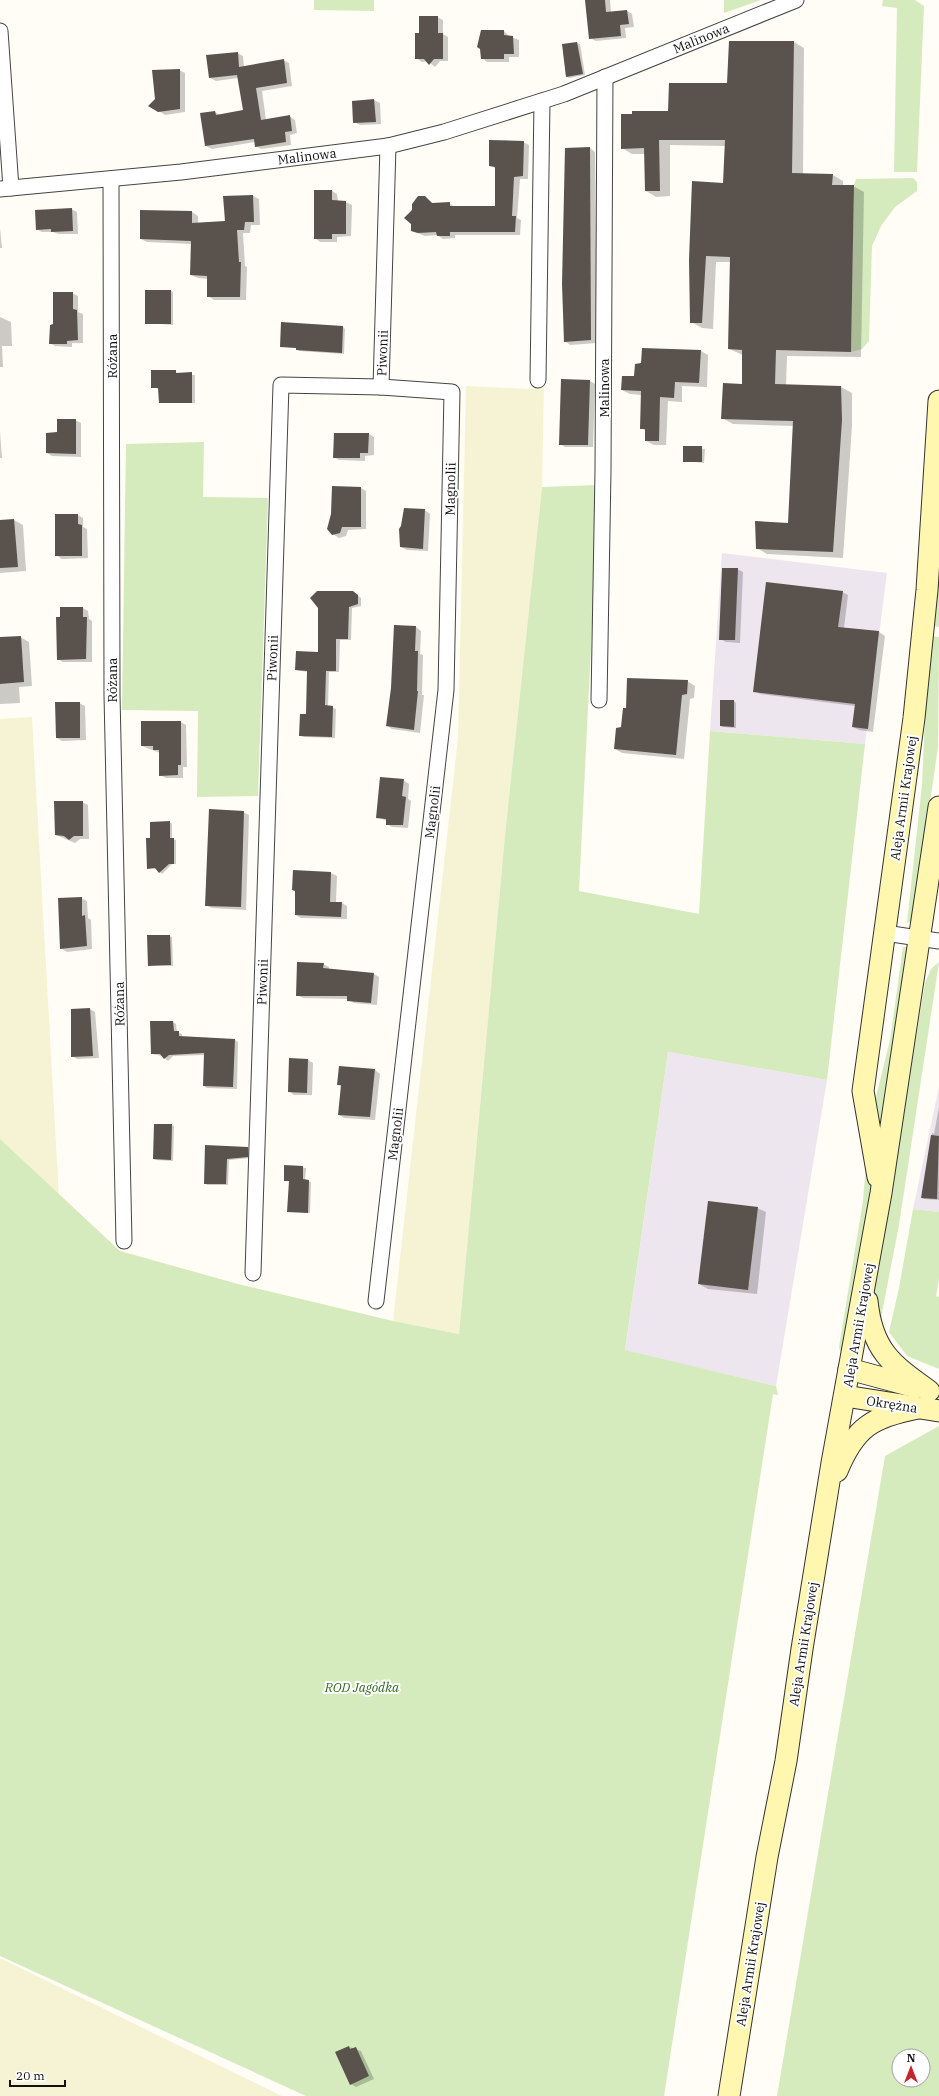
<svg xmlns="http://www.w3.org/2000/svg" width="939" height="2096" font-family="'IBM Plex Serif',serif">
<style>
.industrial{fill:#eee6ef}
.farmland{fill:#f6f3d4}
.green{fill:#d5ebbd;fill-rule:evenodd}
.shadow{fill:#0003}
.building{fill:#5a524d}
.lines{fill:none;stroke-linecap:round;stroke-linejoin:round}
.street-casing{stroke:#444;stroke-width:17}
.secondary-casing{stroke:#333;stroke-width:23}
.street{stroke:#fff;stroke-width:15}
.secondary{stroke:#fff6b0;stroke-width:21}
.labels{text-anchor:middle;stroke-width:4;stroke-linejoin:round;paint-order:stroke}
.street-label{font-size:13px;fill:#111;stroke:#fff}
.park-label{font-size:13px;font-style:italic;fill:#2f6b1f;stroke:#fff}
</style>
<rect width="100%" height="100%" fill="#fffdf5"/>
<g class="industrial">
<path d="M 722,553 L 887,573 L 865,744 L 710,731 Z"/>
<path d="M 668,1052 L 827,1080 L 776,1386 L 625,1351 Z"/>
<path d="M 939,1087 L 939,1212 L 913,1209 Z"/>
</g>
<g class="farmland">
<path d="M 466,386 L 528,389 L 544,387 L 542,487 L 505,835 L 459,1334 L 393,1321 L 458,738 Z"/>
<path d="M 32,717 L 59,1197 L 0,1139 L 0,719 Z"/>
<path d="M 0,1958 L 282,2096 L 0,2096 Z"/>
</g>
<g class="green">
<path d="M 314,0 L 374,0 L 374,11 L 314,10 Z"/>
<path d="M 724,0 L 761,0 L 724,13 Z"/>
<path d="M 883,0 L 915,0 L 924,6 L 917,172 L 894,172 L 897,8 L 882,6 Z"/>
<path d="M 913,178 L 917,182 L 917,191 L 895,207 L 881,226 L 872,246 L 869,341 L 862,349 L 851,352 L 854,185 L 856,179 Z"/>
<path d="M 204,442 L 203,497 L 268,498 L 258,796 L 197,797 L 198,711 L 122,710 L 126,444 Z"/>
<path d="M 599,485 L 579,891 L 699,914 L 710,731 L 865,744 L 827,1080 L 668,1052 L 625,1350 L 776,1386 L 778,1395 L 773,1394 L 664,2096 L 306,2096 L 0,1956 L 0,1139 L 120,1251 L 238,1284 L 393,1321 L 459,1334 L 505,835 L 542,487 Z"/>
<path d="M 939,552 L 939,627 L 934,626 Z"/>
<path d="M 933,636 L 939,637 L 938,747 L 913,921 L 907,923 L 922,785 L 925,717 Z"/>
<path d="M 903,947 L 908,947 L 846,1350 L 840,1351 L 839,1347 L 863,1201 L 869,1125 L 890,1040 Z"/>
<path d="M 939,962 L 899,1225 L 880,1323 L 875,1312 L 874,1289 L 925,983 L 931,969 Z"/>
<path d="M 913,1209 L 939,1212 L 939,1279 L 936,1296 L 939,1297 L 939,1369 L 907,1356 L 889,1332 L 899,1288 Z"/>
<path d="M 939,1426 L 939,2096 L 777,2096 L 885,1456 ZM 899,2056 L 923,2056 L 923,2080 L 899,2080 Z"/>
</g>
<g class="shadow">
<path d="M 586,0 L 610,0 L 611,13 L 627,11 L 632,14 L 634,27 L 625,28 L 626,38 L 596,41 L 590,38 Z"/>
<path d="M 437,17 L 443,20 L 443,34 L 448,37 L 448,61 L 440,61 L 435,67 L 428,61 L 422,62 L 416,58 L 420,34 Z"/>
<path d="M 504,31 L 509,36 L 519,40 L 519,57 L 509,57 L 509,62 L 487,62 L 482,58 Z"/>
<path d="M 794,42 L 804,48 L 803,174 L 833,175 L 843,181 L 843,186 L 853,186 L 864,192 L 861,357 L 787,356 L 786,386 L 841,387 L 852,393 L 852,426 L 843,558 L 767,554 L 757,548 L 789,524 L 794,426 L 733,424 L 722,418 L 743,385 L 743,355 L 729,349 L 731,262 L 716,262 L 713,329 L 702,328 L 691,322 L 693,182 L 724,184 L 725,146 L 670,145 L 670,196 L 656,197 L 646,191 L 645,154 L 632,154 L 622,148 L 669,112 L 728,84 Z"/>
<path d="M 577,43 L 580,44 L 585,75 L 569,78 L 566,76 L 563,45 Z"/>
<path d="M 237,53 L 243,56 L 244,67 L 283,60 L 289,63 L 292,86 L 262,91 L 266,120 L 289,116 L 295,120 L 297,133 L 290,135 L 291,145 L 261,149 L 256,146 L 255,142 L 212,149 L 206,146 L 201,114 L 215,112 L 220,115 L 244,111 L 238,78 L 216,81 L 210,78 Z"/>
<path d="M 179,70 L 185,73 L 185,112 L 165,115 L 159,111 L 156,100 L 153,71 Z"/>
<path d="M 374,100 L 380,103 L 381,124 L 360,125 L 354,122 L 353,102 Z"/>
<path d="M 523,142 L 529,145 L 528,179 L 520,179 L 517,218 L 521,220 L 520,235 L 455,235 L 455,238 L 443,239 L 437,235 L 425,236 L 412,231 L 425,197 L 434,204 L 450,204 L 455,207 L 496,207 L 496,169 L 490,165 Z"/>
<path d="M 590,148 L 595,152 L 597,343 L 570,345 L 565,341 Z"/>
<path d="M 332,191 L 337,194 L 338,201 L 346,202 L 352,205 L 351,236 L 337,237 L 337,242 L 320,242 L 315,238 Z"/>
<path d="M 253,196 L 259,199 L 260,225 L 251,225 L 250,233 L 243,233 L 245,266 L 247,267 L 246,300 L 214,300 L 208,296 L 208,279 L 198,278 L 191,275 L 192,244 L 147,242 L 141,239 L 192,212 L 198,216 L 198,223 L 226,222 Z"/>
<path d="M 71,209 L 77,212 L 78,234 L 58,234 L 53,232 L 42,232 L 36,229 Z"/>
<path d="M 0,228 L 2,248 L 0,248 Z"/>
<path d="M 171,291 L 173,292 L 173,325 L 146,323 Z"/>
<path d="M 72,293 L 78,296 L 78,312 L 83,314 L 83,343 L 72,343 L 72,347 L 55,346 L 50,343 Z"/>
<path d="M 0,317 L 11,322 L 12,346 L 2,346 L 3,367 L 0,367 Z"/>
<path d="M 343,327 L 345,329 L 344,354 L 299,351 L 297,348 L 281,346 Z"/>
<path d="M 701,351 L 708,355 L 707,387 L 682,386 L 682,402 L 668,401 L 666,445 L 654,445 L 646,441 L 646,431 L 641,428 L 642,395 L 630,394 L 622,390 L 635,377 L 642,364 Z"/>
<path d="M 175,371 L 178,374 L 195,375 L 195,403 L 160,402 L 159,389 L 152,387 Z"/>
<path d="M 590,381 L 595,384 L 593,447 L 565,447 L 560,444 Z"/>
<path d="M 75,420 L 81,423 L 81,457 L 52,456 L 47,453 L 58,433 Z"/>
<path d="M 0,432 L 2,458 L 0,458 Z"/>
<path d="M 369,434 L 374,437 L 374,455 L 365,456 L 365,461 L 339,460 L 334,457 Z"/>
<path d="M 684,447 L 705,449 L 704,463 L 684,461 Z"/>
<path d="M 361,488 L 366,491 L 366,529 L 348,530 L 346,536 L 339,538 L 333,534 Z"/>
<path d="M 405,509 L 425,510 L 430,514 L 428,551 L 407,550 L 401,547 L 400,529 Z"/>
<path d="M 78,515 L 83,518 L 83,527 L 87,529 L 88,558 L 62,559 L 56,555 Z"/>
<path d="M 14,520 L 23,525 L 26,571 L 0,573 L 0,521 Z"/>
<path d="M 737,569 L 743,572 L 740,643 L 726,642 L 720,639 Z"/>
<path d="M 842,592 L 848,595 L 844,628 L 879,632 L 885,636 L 873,732 L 859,730 L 853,727 L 855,706 L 760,694 L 754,691 Z"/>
<path d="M 356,594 L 361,598 L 361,606 L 352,608 L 351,640 L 340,640 L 339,672 L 329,672 L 328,706 L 336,709 L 335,738 L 304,737 L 300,735 L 307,715 L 308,672 L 296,670 L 319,653 Z"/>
<path d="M 83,608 L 88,611 L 89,619 L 92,621 L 92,662 L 63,662 L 58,659 Z"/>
<path d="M 416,627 L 421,631 L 420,654 L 423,655 L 422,695 L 424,695 L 420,733 L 392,729 L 387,726 Z"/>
<path d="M 20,637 L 29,642 L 32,686 L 19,687 L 20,703 L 0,704 L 0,638 Z"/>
<path d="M 687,681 L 695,686 L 694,698 L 690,699 L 684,759 L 622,753 L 615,749 L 622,728 Z"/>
<path d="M 734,701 L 736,703 L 736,728 L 723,727 L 721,726 Z"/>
<path d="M 79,703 L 85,706 L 86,740 L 62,741 L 57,738 Z"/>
<path d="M 181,722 L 186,725 L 187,767 L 183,767 L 183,778 L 166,778 L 160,775 L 160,753 L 142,746 Z"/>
<path d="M 403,780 L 409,784 L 408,799 L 411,801 L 408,828 L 392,827 L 387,824 L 387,821 L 377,817 Z"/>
<path d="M 82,802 L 88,805 L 89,839 L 80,839 L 75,843 L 56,835 Z"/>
<path d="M 243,812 L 249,815 L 246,910 L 212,908 L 206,905 Z"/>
<path d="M 170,822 L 172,824 L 172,839 L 176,840 L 176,864 L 172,864 L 162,874 L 157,869 L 148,868 L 151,839 Z"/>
<path d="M 294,871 L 331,873 L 337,876 L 336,903 L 342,903 L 347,906 L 347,919 L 301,918 L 296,915 L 296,891 Z"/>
<path d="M 81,898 L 87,901 L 88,918 L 91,920 L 92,949 L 67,952 L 61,948 Z"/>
<path d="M 169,936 L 172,937 L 173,966 L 149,965 Z"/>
<path d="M 323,964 L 329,967 L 329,970 L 374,974 L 379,977 L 377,1005 L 354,1003 L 348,999 L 303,998 L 297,995 Z"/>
<path d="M 90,1009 L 95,1012 L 99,1058 L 77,1059 L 72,1056 Z"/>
<path d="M 173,1022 L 176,1024 L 177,1032 L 182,1034 L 182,1038 L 235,1040 L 238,1042 L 237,1089 L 207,1088 L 204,1086 L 205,1055 L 173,1056 L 168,1061 L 162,1056 L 152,1054 Z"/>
<path d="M 308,1060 L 313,1063 L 312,1095 L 294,1095 L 289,1091 Z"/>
<path d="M 375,1070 L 380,1074 L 375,1120 L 344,1118 L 339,1115 L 342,1087 L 338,1085 Z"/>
<path d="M 939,1107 L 939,1200 L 924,1199 L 922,1198 L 932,1133 L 934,1134 Z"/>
<path d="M 171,1125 L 174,1126 L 173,1161 L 156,1160 L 154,1159 Z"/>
<path d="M 206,1146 L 248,1148 L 250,1149 L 250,1158 L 229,1160 L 228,1185 L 207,1185 L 205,1183 Z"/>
<path d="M 285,1166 L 306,1168 L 305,1181 L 311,1182 L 310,1213 L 288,1211 L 290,1182 L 285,1180 Z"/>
<path d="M 757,1208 L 766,1212 L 757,1294 L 708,1289 L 699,1284 Z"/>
<path d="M 349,2047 L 361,2051 L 374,2079 L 356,2087 L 351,2084 Z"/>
</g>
<g class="building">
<path d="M 585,0 L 605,0 L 606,12 L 627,10 L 629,24 L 620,25 L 621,36 L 589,39 Z"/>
<path d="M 419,16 L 438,16 L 438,33 L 443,33 L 443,59 L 434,59 L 429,65 L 424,59 L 415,59 L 415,33 L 419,33 Z"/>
<path d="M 481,30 L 504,30 L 504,35 L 513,36 L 514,54 L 504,54 L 504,59 L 481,59 L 480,49 L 477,47 Z"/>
<path d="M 729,41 L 794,41 L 792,173 L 833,174 L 832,185 L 854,185 L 851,352 L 776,350 L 775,384 L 841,386 L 842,420 L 833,552 L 756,549 L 755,521 L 788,523 L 793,421 L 721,419 L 723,383 L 742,384 L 742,350 L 728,349 L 730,257 L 706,256 L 702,323 L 690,323 L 689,260 L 692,181 L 723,183 L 725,140 L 659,140 L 660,191 L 645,191 L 644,148 L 621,149 L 621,114 L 632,114 L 632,111 L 668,111 L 669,83 L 727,83 Z"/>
<path d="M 577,42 L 583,74 L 566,77 L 562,44 Z"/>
<path d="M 238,52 L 239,67 L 284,59 L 287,83 L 256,88 L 261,120 L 290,115 L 292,131 L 285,132 L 286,142 L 255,147 L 254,139 L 205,146 L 200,113 L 215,111 L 216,115 L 243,110 L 237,75 L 209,78 L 206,55 Z"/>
<path d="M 180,69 L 180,109 L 158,112 L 148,106 L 155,99 L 152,70 Z"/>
<path d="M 374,99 L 376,122 L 353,123 L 352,101 Z"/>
<path d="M 489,140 L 524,141 L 523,176 L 514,177 L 512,216 L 516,216 L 515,232 L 450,232 L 450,236 L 437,236 L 436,232 L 418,233 L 411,231 L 411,224 L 404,218 L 412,210 L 412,204 L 418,196 L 425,196 L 432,203 L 450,202 L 450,206 L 495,206 L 495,167 L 489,166 Z"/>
<path d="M 590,147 L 591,340 L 564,342 L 562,284 L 565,148 Z"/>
<path d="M 314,190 L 332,190 L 332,200 L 346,201 L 346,234 L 332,234 L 332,239 L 314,239 Z"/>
<path d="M 253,195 L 254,222 L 245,222 L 244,230 L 237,230 L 239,262 L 241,262 L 240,297 L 207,297 L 207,276 L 190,275 L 191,241 L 140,239 L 140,210 L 192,211 L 192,223 L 225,221 L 223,196 Z"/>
<path d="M 72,208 L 73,231 L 51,232 L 51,229 L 36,230 L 35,210 Z"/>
<rect x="145" y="290" width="26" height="34"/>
<path d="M 53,292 L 73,292 L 73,309 L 77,310 L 78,340 L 67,341 L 67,344 L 49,344 L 50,325 L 53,324 Z"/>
<path d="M 281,322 L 343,326 L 342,353 L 296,350 L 296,348 L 280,347 Z"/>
<path d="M 642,348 L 701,350 L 699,383 L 675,382 L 674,398 L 660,397 L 659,441 L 645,441 L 645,429 L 640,429 L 641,391 L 621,390 L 622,376 L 634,376 L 635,364 L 641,363 Z"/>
<path d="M 151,370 L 176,370 L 176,373 L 192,372 L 192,403 L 159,403 L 158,388 L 151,388 Z"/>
<path d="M 561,379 L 590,380 L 588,445 L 559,445 Z"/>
<path d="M 57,419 L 76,419 L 76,454 L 46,453 L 46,433 L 57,432 Z"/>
<path d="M 334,433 L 369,433 L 368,453 L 360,453 L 360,458 L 333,458 Z"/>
<rect x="683" y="446" width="19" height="16"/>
<path d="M 332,486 L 361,487 L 361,527 L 342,527 L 340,533 L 332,535 L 327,529 L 331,514 Z"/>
<path d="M 404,508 L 425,509 L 423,549 L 400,547 L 399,529 L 401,526 Z"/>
<path d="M 55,514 L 78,514 L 78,524 L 82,525 L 82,556 L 55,556 Z"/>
<path d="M 14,519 L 18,567 L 0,568 L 0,520 Z"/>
<path d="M 722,568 L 738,568 L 735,640 L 719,640 Z"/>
<path d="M 766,582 L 843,591 L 838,627 L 879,631 L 868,729 L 852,727 L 855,704 L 753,692 Z"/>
<path d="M 317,591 L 353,591 L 358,595 L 358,604 L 349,607 L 348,639 L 336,639 L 336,671 L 326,671 L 325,705 L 333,706 L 332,737 L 299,736 L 300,714 L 306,714 L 307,671 L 295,670 L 296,651 L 318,652 L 318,608 L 310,598 Z"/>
<path d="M 60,607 L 83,607 L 83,617 L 87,617 L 86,659 L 57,660 L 56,617 L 60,617 Z"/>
<path d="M 394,625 L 416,626 L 415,651 L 418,651 L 417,691 L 418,691 L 414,730 L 386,726 L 391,688 Z"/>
<path d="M 21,636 L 24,682 L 0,684 L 0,637 Z"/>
<path d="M 627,678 L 688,680 L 687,694 L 682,695 L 676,755 L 614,749 L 616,728 L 621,727 L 623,708 L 626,708 Z"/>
<path d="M 720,700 L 734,700 L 734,727 L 720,726 Z"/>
<path d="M 55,702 L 80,702 L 80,738 L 56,738 Z"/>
<path d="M 141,721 L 181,721 L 181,765 L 178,765 L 178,775 L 159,776 L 159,750 L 153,750 L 153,746 L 141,746 Z"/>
<path d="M 380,777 L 404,779 L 402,796 L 406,797 L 403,825 L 386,825 L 386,819 L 376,818 Z"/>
<path d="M 54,801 L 83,801 L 83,836 L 74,836 L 69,840 L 64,836 L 55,835 Z"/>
<path d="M 209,809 L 244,811 L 241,907 L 205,906 Z"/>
<path d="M 170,821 L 170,838 L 174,838 L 174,864 L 169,864 L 159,873 L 155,868 L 147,869 L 146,838 L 150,838 L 150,822 Z"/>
<path d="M 293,870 L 331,872 L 330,902 L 342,902 L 341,917 L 295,915 L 295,891 L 292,890 Z"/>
<path d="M 82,897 L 82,916 L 85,915 L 87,946 L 60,949 L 58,898 Z"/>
<path d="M 147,935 L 170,935 L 171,965 L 148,966 Z"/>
<path d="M 297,962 L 324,963 L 323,968 L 374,973 L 371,1003 L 347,1001 L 347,996 L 296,996 Z"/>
<path d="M 90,1008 L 93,1056 L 71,1057 L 71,1009 Z"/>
<path d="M 150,1021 L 173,1021 L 174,1031 L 179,1031 L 179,1036 L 235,1039 L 233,1087 L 203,1086 L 204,1053 L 169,1055 L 164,1059 L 160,1054 L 151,1054 Z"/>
<path d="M 289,1058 L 308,1059 L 307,1093 L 288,1092 Z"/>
<path d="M 339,1066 L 375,1069 L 370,1117 L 338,1115 L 341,1085 L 337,1085 Z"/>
<path d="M 154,1124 L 172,1124 L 171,1160 L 153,1159 Z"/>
<path d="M 931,1135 L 939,1136 L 937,1199 L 921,1198 Z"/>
<path d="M 205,1145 L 248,1147 L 248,1157 L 227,1159 L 226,1184 L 204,1184 Z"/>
<path d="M 284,1165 L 303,1166 L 303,1179 L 309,1180 L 308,1213 L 287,1212 L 289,1181 L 284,1181 Z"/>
<path d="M 708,1201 L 758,1207 L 748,1290 L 698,1284 Z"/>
<path d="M 349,2046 L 350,2049 L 356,2047 L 369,2076 L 350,2085 L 335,2052 Z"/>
</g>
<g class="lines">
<g class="street-casing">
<g id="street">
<path d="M 0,31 L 11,188"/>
<path d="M 111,179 L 112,695 L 124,1241"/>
<path d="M 0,189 L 181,172 L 388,146 L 444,132 L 564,94 L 796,0"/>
<path d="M 538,380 L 542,101"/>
<path d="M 599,700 L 603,471 L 605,77"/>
<path d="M 885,933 L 939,941"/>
<path d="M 253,1273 L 281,385 L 381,387 L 388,146"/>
<path d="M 376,1301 L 446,690 L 452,392 L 381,387"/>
</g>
</g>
<g class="secondary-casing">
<g id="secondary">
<path d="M 878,1177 L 863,1091 L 914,718 L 927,590 L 939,401"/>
<path d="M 867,1301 C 872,1350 891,1364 929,1391"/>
<path d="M 849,1369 L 916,1387"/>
<path d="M 845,1396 L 939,1411"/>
<path d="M 837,1471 C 855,1427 872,1417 918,1408"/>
<path d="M 729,2096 L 767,1857 L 786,1761 L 802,1649 L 832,1463 L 881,1193 L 939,807"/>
</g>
</g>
<use href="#street" class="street"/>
<use href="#secondary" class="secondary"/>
</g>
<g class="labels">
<g class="street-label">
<text transform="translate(701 38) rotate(-22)" y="5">Malinowa</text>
<text transform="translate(307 156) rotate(-7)" y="5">Malinowa</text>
<text transform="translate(382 353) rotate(-88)" y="5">Piwonii</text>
<text transform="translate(112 356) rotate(-90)" y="5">Różana</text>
<text transform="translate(604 388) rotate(-90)" y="5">Malinowa</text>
<text transform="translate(450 489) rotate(-89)" y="5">Magnolii</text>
<text transform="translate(272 658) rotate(-88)" y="5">Piwonii</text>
<text transform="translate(112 680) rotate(-90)" y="5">Różana</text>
<text transform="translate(903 798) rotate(-82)" y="5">Aleja Armii Krajowej</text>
<text transform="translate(432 812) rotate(-83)" y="5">Magnolii</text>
<text transform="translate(262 982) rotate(-88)" y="5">Piwonii</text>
<text transform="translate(119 1004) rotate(-91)" y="5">Różana</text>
<text transform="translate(395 1134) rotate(-83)" y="5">Magnolii</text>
<text transform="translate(858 1325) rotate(-80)" y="5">Aleja Armii Krajowej</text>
<text transform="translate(892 1404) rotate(9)" y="5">Okrężna</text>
<text transform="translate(803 1644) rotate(-81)" y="5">Aleja Armii Krajowej</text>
<text transform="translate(750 1964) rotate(-81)" y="5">Aleja Armii Krajowej</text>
</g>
<g class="park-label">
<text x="362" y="1692">ROD Jagódka</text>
</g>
</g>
<g transform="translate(911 2068)"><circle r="19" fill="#ffffff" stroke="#a0a0a0"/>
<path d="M0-3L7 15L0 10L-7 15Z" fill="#c4262e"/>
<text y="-6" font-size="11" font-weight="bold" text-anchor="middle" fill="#111111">N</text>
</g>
<path d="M10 2080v6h55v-6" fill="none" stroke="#111111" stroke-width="2"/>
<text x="16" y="2080" font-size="12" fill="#111111" stroke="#ffffff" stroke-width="3" paint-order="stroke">20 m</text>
</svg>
